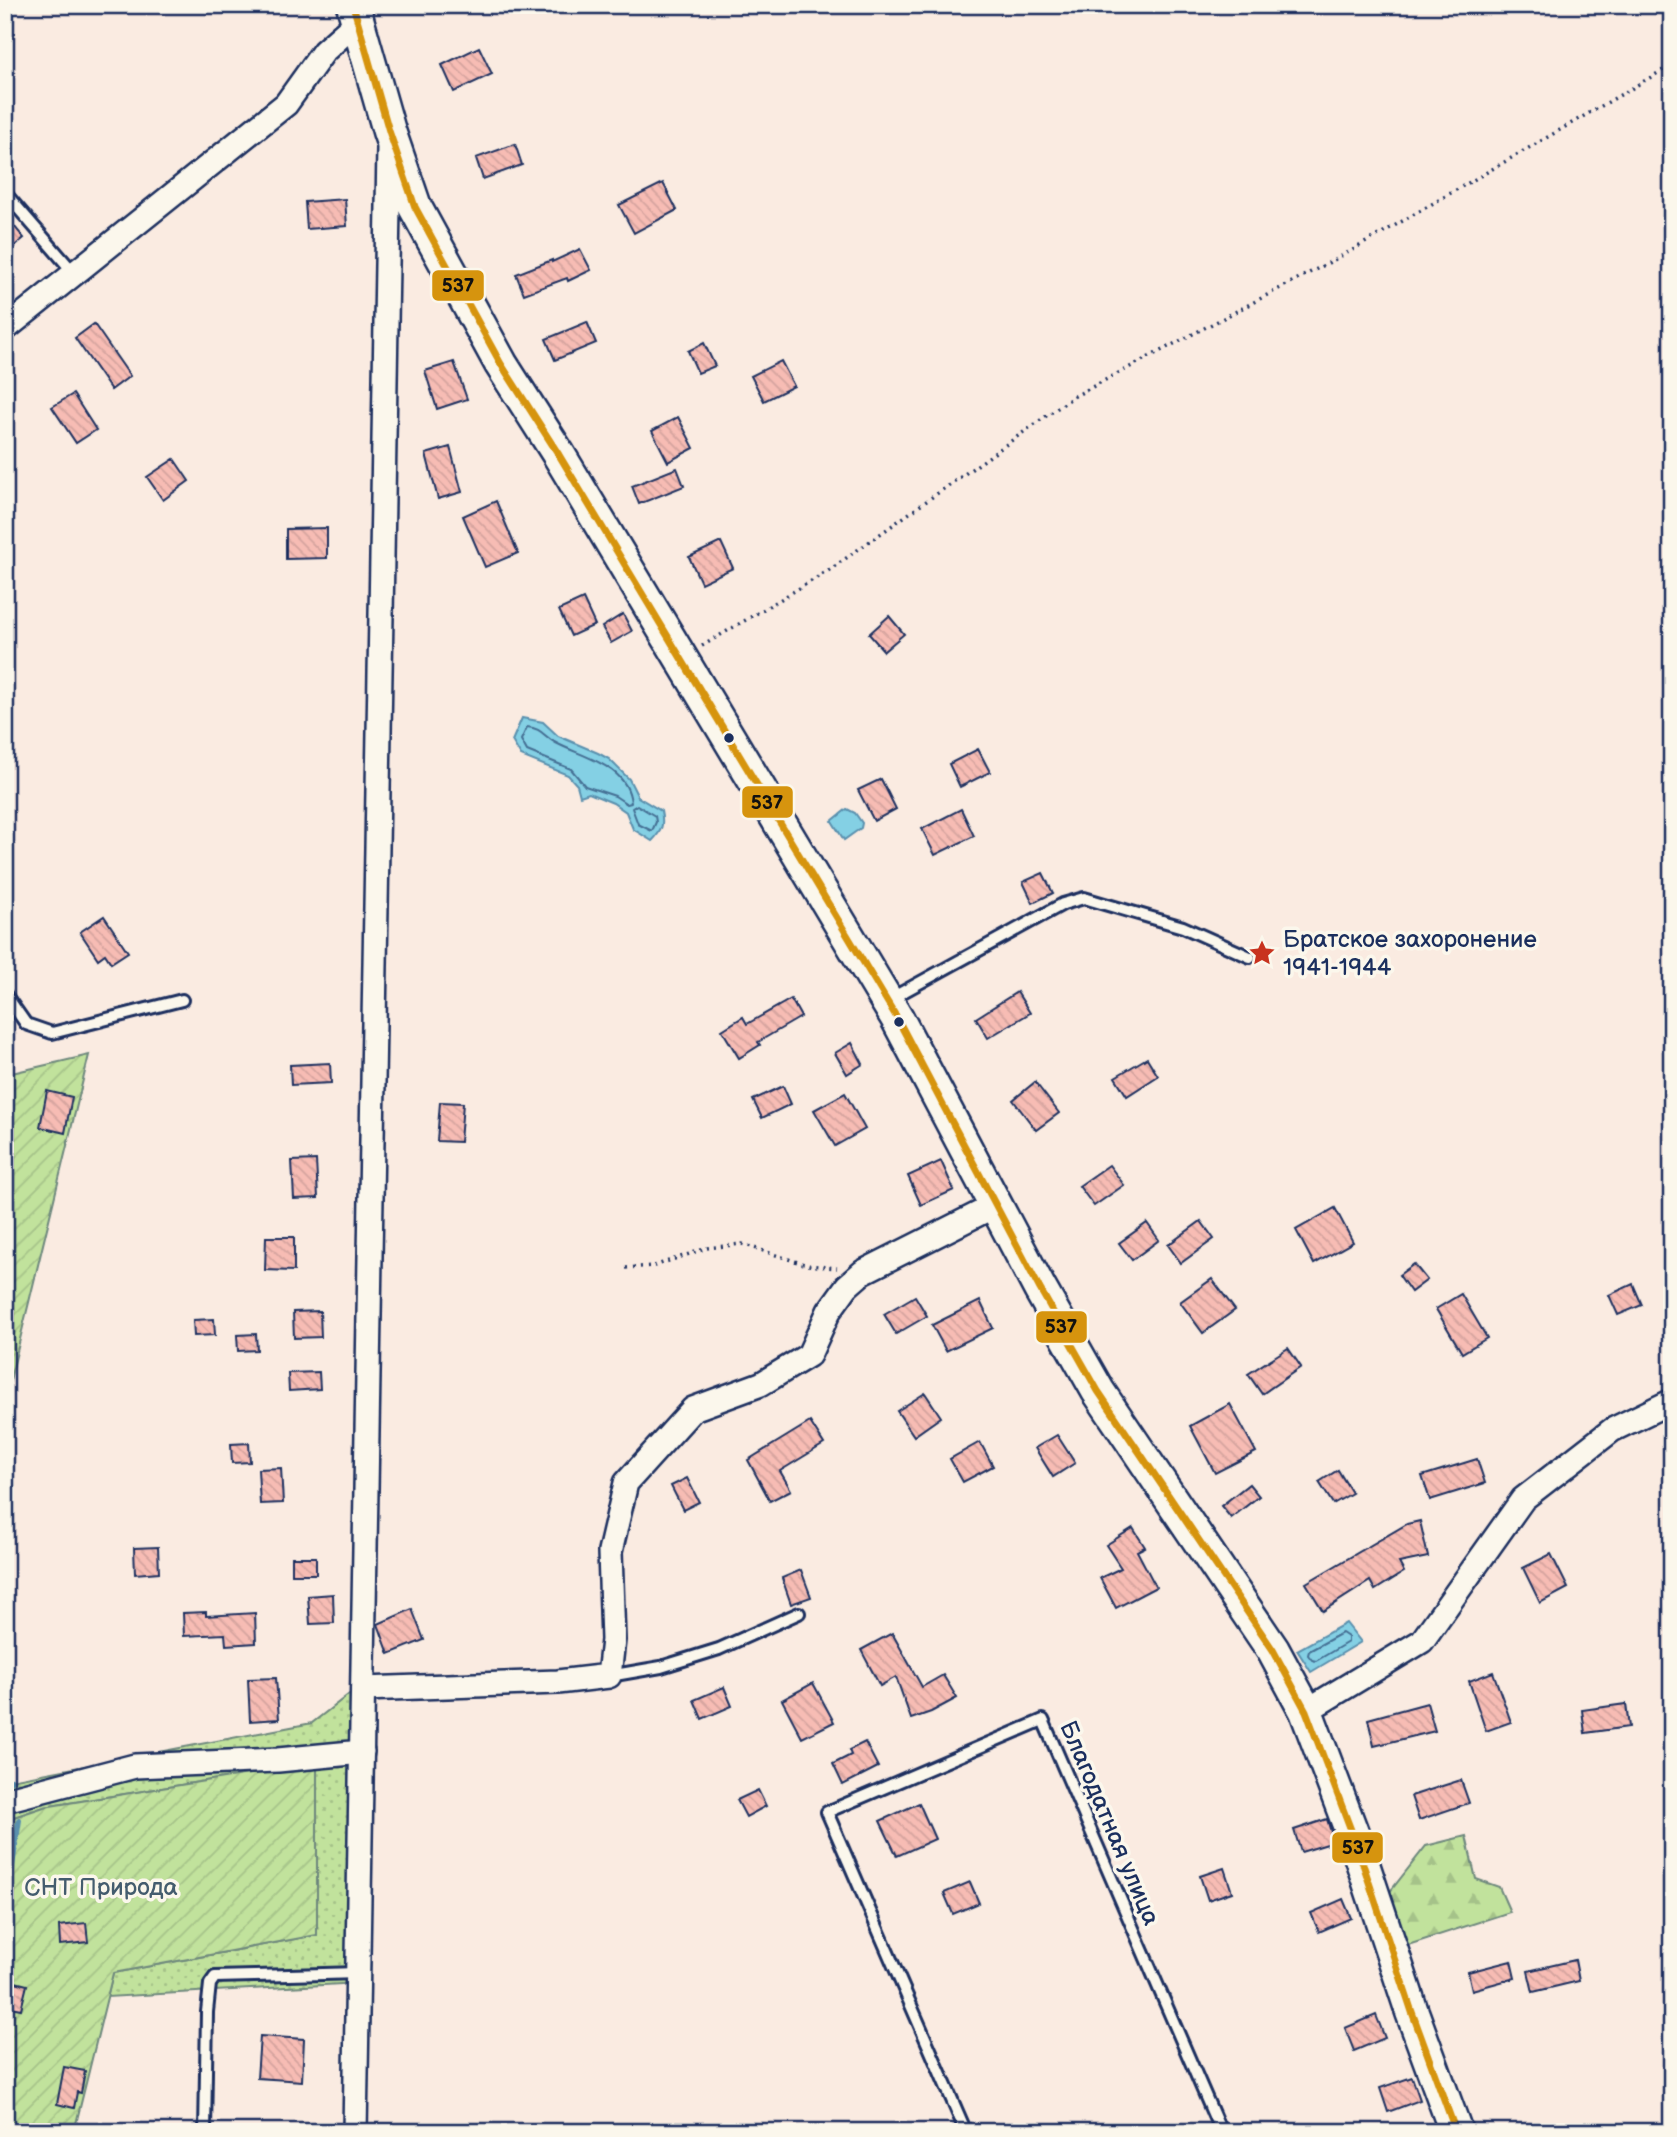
<svg xmlns="http://www.w3.org/2000/svg" width="1677" height="2137" font-family="'Balsamiq Sans',sans-serif">
<style>
.grass{fill:url(#grass-dots);stroke:#6e887d;stroke-width:2}
.forest{fill:url(#forest-firs);stroke:#6e887d;stroke-width:2}
.garden{fill:url(#garden-furrows);stroke:#6e887d;stroke-width:2}
.water{fill:#84d0e4;stroke:#5a90ae;stroke-width:2}
.lines{fill:none;stroke-linecap:round;stroke-linejoin:round}
.shore{stroke:#456f94;stroke-width:2}
.stream{stroke:#5a90ae;stroke-width:6}
.building{fill:url(#building-back-hatch);stroke:#1b2f5e;stroke-width:2}
.lane-casing{stroke:#1b2f5e;stroke-width:16}
.street-casing{stroke:#1b2f5e;stroke-width:28}
.secondary-casing{stroke:#1b2f5e;stroke-width:37}
.path{stroke:#1b2f5e;stroke-width:3.5;stroke-dasharray:2 5;stroke-linecap:butt}
.lane{stroke:#fbf7ec;stroke-width:10}
.street{stroke:#fbf7ec;stroke-width:23}
.secondary{stroke:#fbf7ec;stroke-width:32}
.bus-1-casing{stroke:#fbf7ec;stroke-width:12}
.bus-1{stroke:#d6940e;stroke-width:7}
.bus-dot{fill:#1b2f5e;stroke:#fbf7ec;stroke-width:2.5}
.labels{text-anchor:middle;stroke-width:7;stroke-linejoin:round;paint-order:stroke}
.poi-label{font-size:24px;fill:#1b2f5e;stroke:#fbf7ec;text-anchor:start}
.street-label{font-size:24px;fill:#1b2f5e;stroke:#fbf7ec}
.park-label{font-size:24px;fill:#445c6e;stroke:#fbf7ec}
.line-badge{stroke:#fbf7ec;stroke-width:2.5}
.pale-badge-label{font-size:19px;text-anchor:middle;font-weight:bold;fill:#111}
</style>
<defs>
<pattern id="grass-dots" width="8" height="8" patternUnits="userSpaceOnUse" patternTransform="scale(1.75)"><rect width="8" height="8" fill="#c1e29c"/><path d="M2 2h.1M6 6h.1" fill="none" stroke="#a5c289" stroke-width="1.8" stroke-linecap="round"/></pattern>
<pattern id="forest-firs" width="22" height="20" patternUnits="userSpaceOnUse" patternTransform="scale(1.75)"><rect width="22" height="20" fill="#c1e29c"/><path d="M5 1l3.5 6h-7zM16 11l3.5 6h-7z" fill="#a5c289"/></pattern>
<pattern id="garden-furrows" width="10" height="10" patternUnits="userSpaceOnUse" patternTransform="scale(1.75)"><rect width="10" height="10" fill="#c1e29c"/><path d="M-1 1l2-2M0 10L10 0M9 11l2-2" fill="none" stroke="#a5c289"/></pattern>
<pattern id="building-back-hatch" width="6" height="6" patternUnits="userSpaceOnUse" patternTransform="scale(1.75)"><rect width="6" height="6" fill="#f7bcb4"/><path d="M-1 5l2 2M0 0l6 6M5-1l2 2" fill="none" stroke="#d3a29d"/></pattern>
</defs>
<rect width="100%" height="100%" fill="#faebe1"/>
<filter id="ink" filterUnits="userSpaceOnUse"><feTurbulence type="fractalNoise" baseFrequency=".0143" numOctaves="2"/><feDisplacementMap in="SourceGraphic" scale="14" xChannelSelector="R" yChannelSelector="G"/><feConvolveMatrix kernelMatrix="1 2 1 2 8 2 1 2 1" color-interpolation-filters="sRGB"/></filter>
<g filter="url(#ink)">
<path class="grass" d="M 375,1674 L 359,1983 L 107,1997 L 113,1973 L 317,1935 L 317,1763 L 44,1807 L 5,1820 L 5,1781 L 312,1723 Z"/>
<path class="forest" d="M 1466,1836 L 1476,1879 L 1499,1887 L 1510,1912 L 1405,1946 L 1389,1893 L 1426,1846 Z"/>
<g class="garden">
<path d="M 89,1055 L 5,1401 L 5,1079 L 12,1073 Z"/>
<path d="M 317,1763 L 317,1935 L 113,1973 L 74,2132 L 5,2132 L 5,1820 L 44,1807 Z"/>
</g>
<g class="water">
<path d="M 522,718 L 543,722 L 558,736 L 598,753 L 609,759 L 629,779 L 638,797 L 661,811 C 664,825 662,831 652,841 L 633,829 L 626,812 L 613,803 L 589,793 L 580,796 L 577,785 L 568,775 L 521,756 L 512,741 Z"/>
<path d="M 847,809 L 855,813 L 862,823 L 861,828 L 844,840 L 832,821 Z"/>
<path d="M 1346,1623 L 1361,1642 L 1311,1672 L 1297,1650 Z"/>
</g>
<g class="lines">
<g class="shore">
<path d="M 527,727 C 542,728 544,737 556,743 C 582,757 628,765 631,803 L 627,804 L 615,796 L 585,786 L 571,769 L 527,751 L 521,740 Z"/>
<path d="M 637,805 L 655,816 L 656,822 L 652,831 L 638,824 L 632,808 Z"/>
<path d="M 1342,1633 L 1348,1637 L 1348,1642 L 1316,1661 L 1312,1660 L 1308,1655 L 1309,1651 Z"/>
</g>
<g class="stream">
<path d="M 5,1783 L 11,1780"/>
<path d="M 5,1912 L 19,1820"/>
</g>
</g>
<g class="building">
<path d="M 479,47 L 492,74 L 454,92 L 442,65 Z"/>
<path d="M 515,144 L 522,165 L 483,179 L 476,158 Z"/>
<path d="M 663,183 L 677,210 L 634,233 L 619,205 Z"/>
<path d="M 345,199 L 347,226 L 307,229 L 305,202 Z"/>
<path d="M 5,215 L 24,238 L 5,254 Z"/>
<path d="M 580,249 L 591,270 L 568,281 L 567,278 L 524,294 L 516,274 L 552,260 L 552,262 Z"/>
<path d="M 587,322 L 596,343 L 555,360 L 546,339 Z"/>
<path d="M 94,324 L 130,376 L 111,390 L 75,338 Z"/>
<path d="M 704,343 L 715,366 L 698,373 L 688,351 Z"/>
<path d="M 781,361 L 794,386 L 764,401 L 751,376 Z"/>
<path d="M 454,362 L 467,399 L 437,409 L 425,371 Z"/>
<path d="M 73,394 L 96,430 L 76,443 L 52,407 Z"/>
<path d="M 678,417 L 694,448 L 668,462 L 652,431 Z"/>
<path d="M 450,447 L 462,492 L 438,499 L 426,454 Z"/>
<path d="M 174,459 L 189,481 L 163,500 L 147,477 Z"/>
<path d="M 677,468 L 684,486 L 639,504 L 632,486 Z"/>
<path d="M 496,501 L 518,553 L 485,567 L 463,516 Z"/>
<path d="M 327,528 L 327,558 L 286,559 L 286,529 Z"/>
<path d="M 721,542 L 733,568 L 701,583 L 689,557 Z"/>
<path d="M 583,599 L 595,625 L 571,636 L 559,610 Z"/>
<path d="M 623,614 L 632,631 L 611,643 L 602,627 Z"/>
<path d="M 889,616 L 904,634 L 884,651 L 869,634 Z"/>
<path d="M 978,749 L 990,772 L 960,787 L 949,764 Z"/>
<path d="M 881,779 L 896,809 L 874,821 L 858,790 Z"/>
<path d="M 961,809 L 974,836 L 935,855 L 922,829 Z"/>
<path d="M 1043,873 L 1053,893 L 1033,903 L 1023,882 Z"/>
<path d="M 104,916 L 128,952 L 111,963 L 105,954 L 98,959 L 80,932 Z"/>
<path d="M 1017,992 L 1030,1013 L 988,1038 L 976,1018 Z"/>
<path d="M 791,999 L 801,1017 L 758,1042 L 760,1045 L 739,1058 L 722,1030 L 743,1017 L 747,1024 Z"/>
<path d="M 852,1043 L 863,1064 L 847,1074 L 835,1053 Z"/>
<path d="M 1147,1058 L 1158,1076 L 1127,1096 L 1115,1077 Z"/>
<path d="M 330,1063 L 331,1083 L 291,1085 L 290,1065 Z"/>
<path d="M 1035,1082 L 1059,1113 L 1036,1130 L 1013,1100 Z"/>
<path d="M 783,1086 L 791,1104 L 762,1118 L 753,1100 Z"/>
<path d="M 47,1091 L 72,1097 L 65,1133 L 40,1127 Z"/>
<path d="M 845,1093 L 865,1129 L 835,1146 L 814,1110 Z"/>
<path d="M 440,1102 L 463,1103 L 460,1142 L 437,1141 Z"/>
<path d="M 316,1160 L 318,1198 L 294,1199 L 292,1161 Z"/>
<path d="M 941,1161 L 954,1190 L 921,1205 L 908,1176 Z"/>
<path d="M 1109,1165 L 1124,1185 L 1094,1206 L 1079,1186 Z"/>
<path d="M 1335,1208 L 1353,1242 L 1314,1264 L 1296,1230 Z"/>
<path d="M 1201,1221 L 1214,1239 L 1181,1263 L 1168,1245 Z"/>
<path d="M 1147,1223 L 1159,1240 L 1132,1260 L 1119,1243 Z"/>
<path d="M 266,1237 L 294,1237 L 294,1271 L 265,1270 Z"/>
<path d="M 1414,1264 L 1427,1280 L 1411,1292 L 1399,1275 Z"/>
<path d="M 1212,1279 L 1235,1310 L 1203,1333 L 1180,1302 Z"/>
<path d="M 1633,1284 L 1642,1305 L 1618,1315 L 1609,1295 Z"/>
<path d="M 1461,1294 L 1487,1338 L 1462,1353 L 1436,1309 Z"/>
<path d="M 915,1296 L 927,1316 L 896,1334 L 884,1314 Z"/>
<path d="M 980,1301 L 993,1328 L 946,1351 L 932,1325 Z"/>
<path d="M 320,1311 L 321,1337 L 294,1338 L 293,1312 Z"/>
<path d="M 214,1319 L 215,1335 L 194,1336 L 193,1320 Z"/>
<path d="M 256,1334 L 257,1350 L 238,1351 L 237,1335 Z"/>
<path d="M 1288,1348 L 1301,1367 L 1262,1394 L 1248,1374 Z"/>
<path d="M 319,1372 L 320,1389 L 289,1391 L 288,1373 Z"/>
<path d="M 925,1393 L 941,1417 L 914,1436 L 897,1411 Z"/>
<path d="M 1230,1404 L 1256,1452 L 1215,1473 L 1190,1426 Z"/>
<path d="M 810,1422 L 824,1444 L 780,1471 L 791,1490 L 770,1501 L 748,1460 Z"/>
<path d="M 1057,1435 L 1075,1463 L 1053,1477 L 1035,1448 Z"/>
<path d="M 980,1442 L 993,1466 L 963,1482 L 950,1459 Z"/>
<path d="M 249,1443 L 250,1462 L 232,1463 L 231,1444 Z"/>
<path d="M 1477,1459 L 1485,1483 L 1430,1500 L 1422,1476 Z"/>
<path d="M 281,1468 L 283,1503 L 260,1504 L 258,1469 Z"/>
<path d="M 1338,1470 L 1352,1493 L 1333,1504 L 1319,1482 Z"/>
<path d="M 687,1478 L 699,1502 L 683,1510 L 671,1486 Z"/>
<path d="M 1249,1484 L 1259,1496 L 1231,1518 L 1221,1506 Z"/>
<path d="M 1420,1521 L 1428,1557 L 1399,1563 L 1404,1572 L 1375,1590 L 1370,1581 L 1323,1611 L 1306,1583 L 1407,1524 Z"/>
<path d="M 1133,1528 L 1145,1547 L 1137,1551 L 1156,1587 L 1116,1608 L 1100,1578 L 1121,1568 L 1106,1545 Z"/>
<path d="M 158,1547 L 159,1572 L 135,1574 L 134,1548 Z"/>
<path d="M 1551,1554 L 1568,1588 L 1540,1603 L 1523,1568 Z"/>
<rect x="292" y="1557" width="24" height="17"/>
<path d="M 801,1570 L 811,1597 L 791,1604 L 782,1578 Z"/>
<path d="M 333,1594 L 334,1623 L 310,1624 L 308,1596 Z"/>
<path d="M 412,1609 L 424,1640 L 389,1654 L 378,1624 Z"/>
<path d="M 206,1612 L 206,1616 L 255,1613 L 256,1643 L 226,1645 L 225,1634 L 184,1636 L 183,1613 Z"/>
<path d="M 892,1633 L 922,1687 L 943,1675 L 957,1698 L 931,1712 L 911,1719 L 896,1677 L 880,1686 L 861,1650 Z"/>
<path d="M 1493,1672 L 1511,1722 L 1486,1731 L 1469,1681 Z"/>
<path d="M 276,1678 L 279,1719 L 250,1721 L 248,1679 Z"/>
<path d="M 813,1683 L 834,1722 L 802,1738 L 782,1700 Z"/>
<path d="M 724,1687 L 732,1706 L 702,1719 L 694,1700 Z"/>
<path d="M 1427,1703 L 1435,1731 L 1374,1746 L 1368,1719 Z"/>
<path d="M 1626,1704 L 1629,1727 L 1585,1733 L 1582,1710 Z"/>
<path d="M 865,1742 L 878,1767 L 843,1785 L 833,1764 L 851,1755 L 849,1750 Z"/>
<path d="M 1461,1780 L 1469,1803 L 1419,1820 L 1411,1796 Z"/>
<path d="M 758,1790 L 766,1806 L 746,1817 L 737,1800 Z"/>
<path d="M 919,1803 L 935,1839 L 897,1856 L 880,1821 Z"/>
<path d="M 1327,1819 L 1334,1842 L 1301,1852 L 1294,1830 Z"/>
<path d="M 1224,1868 L 1232,1892 L 1208,1900 L 1200,1876 Z"/>
<path d="M 970,1882 L 979,1903 L 953,1914 L 944,1893 Z"/>
<path d="M 1343,1899 L 1351,1918 L 1319,1932 L 1311,1913 Z"/>
<path d="M 86,1923 L 88,1942 L 60,1945 L 59,1926 Z"/>
<path d="M 1575,1960 L 1579,1981 L 1533,1992 L 1528,1971 Z"/>
<path d="M 1511,1961 L 1515,1978 L 1472,1990 L 1468,1972 Z"/>
<path d="M 11,1981 L 27,1985 L 21,2009 L 5,2006 Z"/>
<path d="M 1376,2015 L 1385,2038 L 1354,2051 L 1345,2028 Z"/>
<path d="M 260,2036 L 304,2039 L 302,2081 L 257,2078 Z"/>
<path d="M 64,2067 L 85,2071 L 81,2093 L 77,2092 L 74,2108 L 57,2104 Z"/>
<path d="M 1412,2077 L 1420,2100 L 1388,2112 L 1380,2088 Z"/>
</g>
<g class="lines">
<g class="lane-casing">
<g id="lane">
<path d="M 5,193 L 75,274"/>
<path d="M 5,994 L 26,1024 L 52,1033 L 182,1000"/>
<path d="M 890,999 L 1063,904 L 1084,898 L 1183,927 L 1250,957"/>
<path d="M 609,1676 L 661,1667 L 719,1649 L 799,1613"/>
<path d="M 205,2132 L 207,2012 L 210,1984 L 215,1977 L 358,1973"/>
<path d="M 966,2132 L 827,1812 L 1043,1720 L 1221,2132"/>
</g>
</g>
<g class="street-casing">
<g id="street">
<path d="M 5,329 L 286,104 L 324,51 L 358,21"/>
<path d="M 363,1689 L 558,1682 L 609,1676 L 613,1640 L 610,1552 L 626,1483 L 693,1409 L 761,1384 L 809,1355 L 829,1311 L 847,1286 L 863,1272 L 996,1205"/>
<path d="M 1306,1711 L 1422,1641 L 1523,1499 L 1612,1430 L 1672,1401"/>
<path d="M 5,1800 L 135,1766 L 278,1760 L 362,1752"/>
<path d="M 355,2132 L 389,148"/>
</g>
</g>
<g class="secondary-casing">
<path id="secondary" d="M 353,5 L 389,131 L 415,207 L 501,364 L 559,455 L 897,1018 L 1040,1289 L 1098,1391 L 1273,1650 L 1306,1711 L 1357,1846 L 1412,2012 L 1456,2132"/>
</g>
<g class="path">
<path d="M 702,646 L 828,571 L 1073,397 L 1349,252 L 1672,65"/>
<path d="M 5,1041 L 16,1032"/>
<path d="M 626,1268 L 654,1266 L 707,1248 L 742,1244 L 807,1265 L 837,1268"/>
</g>
<use href="#lane" class="lane"/>
<use href="#street" class="street"/>
<use href="#secondary" class="secondary"/>
<g class="bus-1-casing">
<path id="bus-1" d="M 353,5 L 389,131 L 415,207 L 501,364 L 559,455 L 897,1018 L 1040,1289 L 1098,1391 L 1273,1650 L 1306,1711 L 1357,1846 L 1412,2012 L 1456,2132"/>
</g>
<use href="#bus-1" class="bus-1"/>
</g>
</g>
<defs>
<g id="sight-bare" transform="scale(2.1)"><path d="M0-6L1.8-2.2L6-1.7L2.9 1.2L3.7 5.4L0 3.3L-3.7 5.4L-2.9 1.2L-6-1.7L-1.8-2.2Z" fill="#c8321e" stroke="#fbf7ec" stroke-width="2.5" paint-order="stroke"/></g>
</defs>
<g fill-rule="evenodd">
<use href="#sight-bare" x="1262" y="953"/>
</g>
<g class="bus-dot">
<circle cx="729" cy="738" r="6"/>
<circle cx="899" cy="1022" r="6"/>
</g>
<g class="labels">
<g class="poi-label">
<text x="1283" y="947">Братское захоронение<tspan x="1283" dy="28">1941-1944</tspan></text>
</g>
<g class="street-label">
<text transform="translate(1110 1823) rotate(67)" y="8">Благодатная улица</text>
</g>
<g class="park-label">
<text x="101" y="1895">СНТ Природа</text>
</g>
</g>
<g class="line-badge">
<rect x="431" y="269" width="54" height="33" rx="7" fill="#d6940e"/>
<rect x="741" y="785" width="53" height="34" rx="7" fill="#d6940e"/>
<rect x="1035" y="1310" width="53" height="34" rx="7" fill="#d6940e"/>
<rect x="1331" y="1831" width="53" height="33" rx="7" fill="#d6940e"/>
</g>
<g class="pale-badge-label">
<text x="458" y="292">537</text>
<text x="767" y="809">537</text>
<text x="1061" y="1333">537</text>
<text x="1358" y="1854">537</text>
</g>
<rect width="1677" height="2137" fill="none" stroke="#fbf7ec" stroke-width="28"/>
<rect x="14" y="14" width="1649" height="2109" fill="none" stroke="#1b2f5e" stroke-width="2.5" filter="url(#ink)"/>
</svg>
